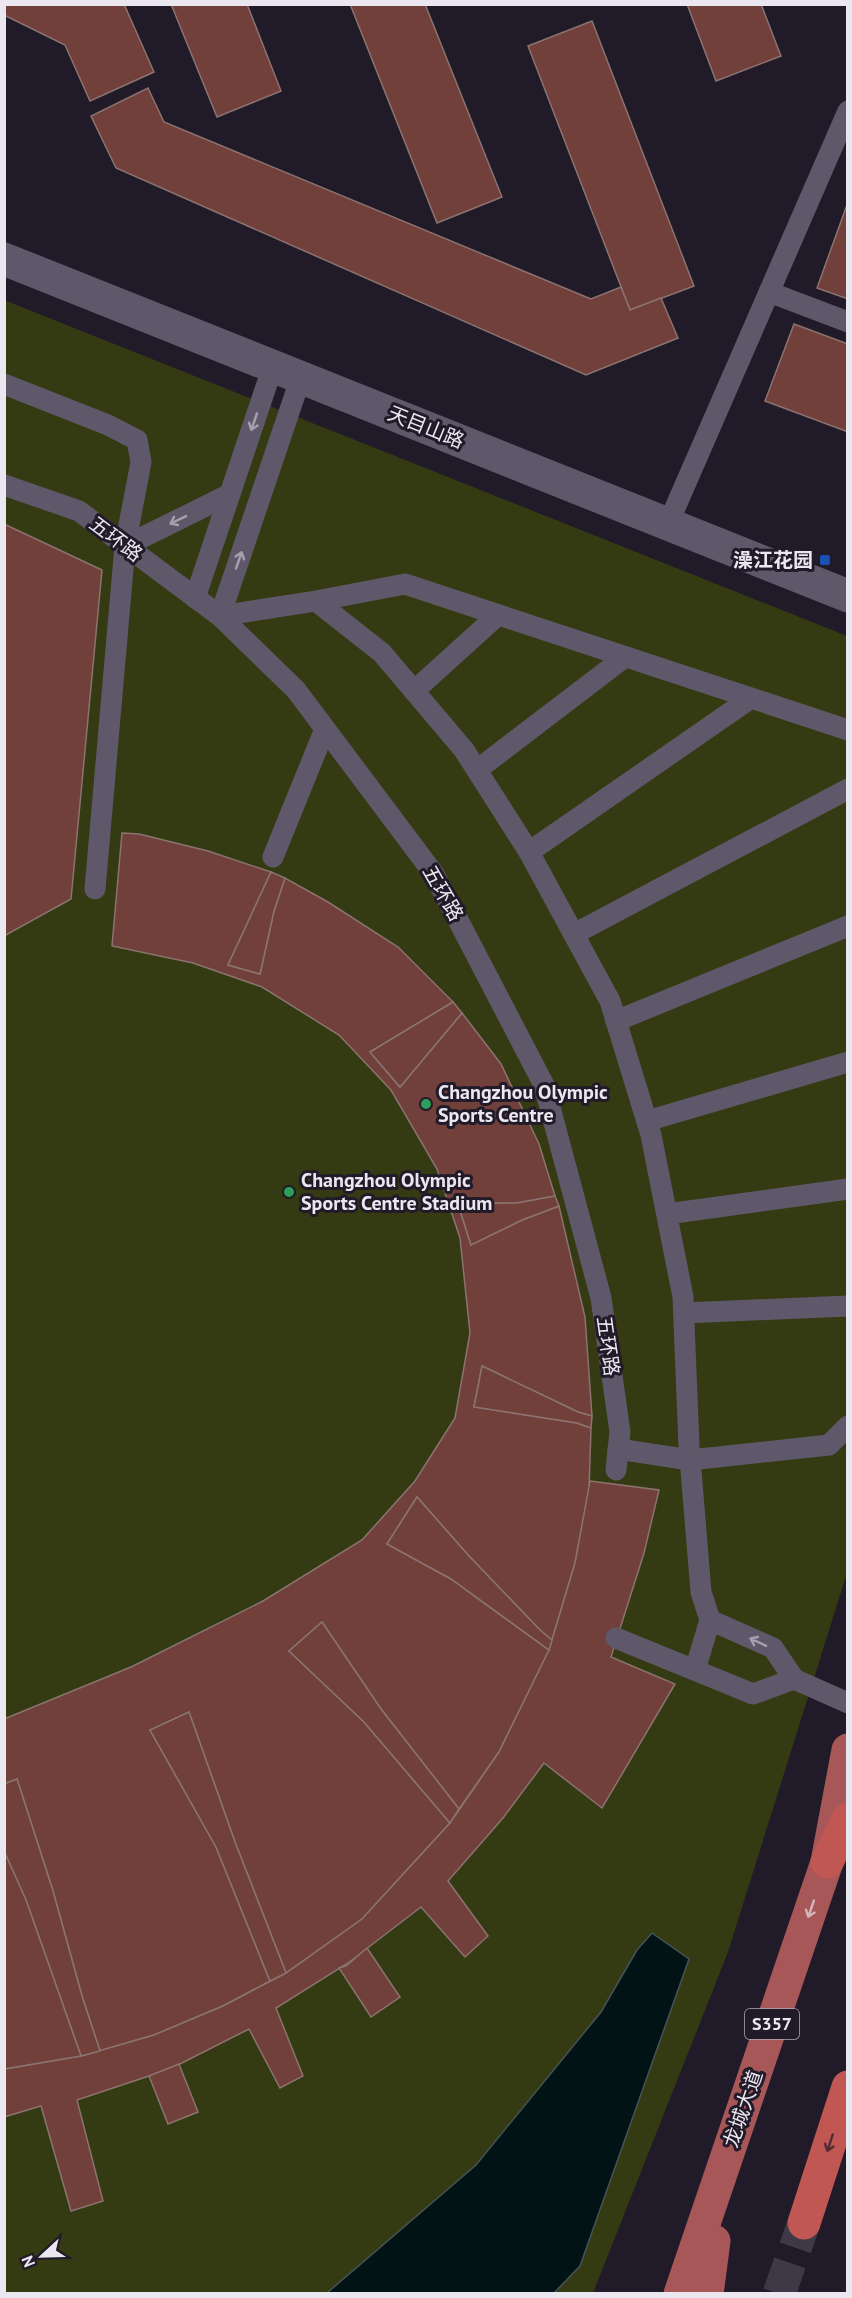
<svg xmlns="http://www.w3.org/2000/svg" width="852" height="2298" font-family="'PT Sans','Noto Sans SC',sans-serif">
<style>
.green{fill:#343b13}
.water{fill:#011315;stroke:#475357;stroke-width:1.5}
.building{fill:#71403b;stroke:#8b7370;stroke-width:1.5}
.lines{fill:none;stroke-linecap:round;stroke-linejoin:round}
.trunk-tunnel{stroke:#3f3947;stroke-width:33;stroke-dasharray:33 16;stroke-linecap:butt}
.service{stroke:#5f586a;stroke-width:21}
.tertiary{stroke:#5f586a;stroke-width:33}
.primary{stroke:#a85759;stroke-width:33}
.trunk{stroke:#c05753;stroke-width:33}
.oneway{stroke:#a5a0ae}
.oneway2{stroke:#d4b5bc}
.oneway3{stroke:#512c36}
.transit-dot{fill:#1a4fb4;stroke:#211a29;stroke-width:2}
.leisure-dot{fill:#2e9e5b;stroke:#211a29;stroke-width:2}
.labels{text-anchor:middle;stroke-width:6;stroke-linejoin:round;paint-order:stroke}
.shield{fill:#211a29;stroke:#aeaab5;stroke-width:1.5}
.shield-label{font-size:18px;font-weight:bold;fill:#ebe7f1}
.street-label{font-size:20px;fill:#ebe7f1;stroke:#211a29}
.poi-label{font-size:20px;font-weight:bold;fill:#ebe7f1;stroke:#211a29;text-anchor:start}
</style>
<rect width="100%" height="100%" fill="#211a29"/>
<path class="green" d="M 4,300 L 847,636 L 847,1573 L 728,1952 L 593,2293 L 5,2293 Z"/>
<path class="water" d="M 652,1933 L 689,1959 L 580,2266 L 554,2293 L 327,2293 L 476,2165 L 601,2012 L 637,1950 Z"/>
<g class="building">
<path d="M 4,4 L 124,4 L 154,72 L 90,101 L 65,45 L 4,15 Z"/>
<path d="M 171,4 L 247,4 L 281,91 L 217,117 Z"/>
<path d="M 350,4 L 425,4 L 502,197 L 437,223 Z"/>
<path d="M 687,4 L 761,4 L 781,56 L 716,81 Z"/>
<path d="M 592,21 L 694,286 L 630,310 L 528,46 Z"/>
<path d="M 148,88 L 164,122 L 591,299 L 621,287 L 630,310 L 661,298 L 678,338 L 586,375 L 116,168 L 91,116 Z"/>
<path d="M 848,202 L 848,299 L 817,288 Z"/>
<path d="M 794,324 L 848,344 L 848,432 L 765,401 Z"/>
<path d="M 4,524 L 102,570 L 71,899 L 4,936 Z"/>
<path d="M 122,833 L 139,834 L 208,851 L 271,872 L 228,965 L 260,974 L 274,911 L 285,878 L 328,902 L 398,947 L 453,1002 L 370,1052 L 400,1087 L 462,1013 L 501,1064 L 539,1144 L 555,1196 L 517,1203 L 458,1204 L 471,1245 L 522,1220 L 559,1206 L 585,1317 L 592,1416 L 578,1412 L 482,1366 L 474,1407 L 577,1423 L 591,1428 L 589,1490 L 575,1563 L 552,1640 L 540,1630 L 469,1556 L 417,1497 L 387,1544 L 451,1579 L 549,1650 L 499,1752 L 459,1809 L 381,1709 L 322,1622 L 289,1651 L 364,1722 L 450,1823 L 362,1919 L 286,1973 L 235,1842 L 189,1712 L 150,1730 L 216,1847 L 270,1981 L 223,2006 L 154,2035 L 100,2051 L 82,1996 L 53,1891 L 17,1779 L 4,1784 L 4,1719 L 131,1667 L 263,1601 L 362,1540 L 415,1481 L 455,1418 L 470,1333 L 460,1238 L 437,1169 L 391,1090 L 339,1035 L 262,987 L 193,963 L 112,946 Z"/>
<path d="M 271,872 L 285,878 L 274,911 L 260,974 L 228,965 Z"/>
<path d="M 453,1002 L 462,1013 L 400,1087 L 370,1052 Z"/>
<path d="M 555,1196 L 559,1206 L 522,1220 L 471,1245 L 458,1204 L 517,1203 Z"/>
<path d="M 482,1366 L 578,1412 L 592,1416 L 591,1428 L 577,1423 L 474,1407 Z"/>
<path d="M 590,1481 L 659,1490 L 644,1553 L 611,1657 L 675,1684 L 602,1808 L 544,1763 L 503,1818 L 448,1881 L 488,1936 L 465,1957 L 421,1907 L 348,1963 L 276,2008 L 303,2076 L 280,2088 L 249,2029 L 170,2069 L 77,2100 L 103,2201 L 71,2211 L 41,2106 L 4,2117 L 4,2069 L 81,2056 L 154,2035 L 223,2006 L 286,1973 L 362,1919 L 450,1823 L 499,1752 L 549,1650 L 575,1563 Z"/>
<path d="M 417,1497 L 469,1556 L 540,1630 L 552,1640 L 549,1650 L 451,1579 L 387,1544 Z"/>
<path d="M 322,1622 L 381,1709 L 459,1809 L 450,1823 L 364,1722 L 289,1651 Z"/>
<path d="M 189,1712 L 235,1842 L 286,1973 L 270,1981 L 216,1847 L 150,1730 Z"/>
<path d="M 17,1779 L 53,1891 L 82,1996 L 100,2051 L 81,2056 L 26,1900 L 4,1851 L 4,1784 Z"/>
<path d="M 4,1851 L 26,1900 L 81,2056 L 4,2069 Z"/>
<path d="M 367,1948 L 400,1997 L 371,2017 L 339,1968 L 346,1966 Z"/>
<path d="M 179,2064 L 198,2112 L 168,2124 L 149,2076 Z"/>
</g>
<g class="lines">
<path class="trunk-tunnel" d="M 779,2294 L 804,2223"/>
<g class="service">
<path d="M 769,292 L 848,322"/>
<path d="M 301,377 L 220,616 L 316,601 L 382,653 L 464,750 L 529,852 L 610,1001 L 651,1135 L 683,1297 L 689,1446 L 701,1592 L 710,1620 L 695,1670"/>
<path d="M 4,384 L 108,425 L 137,440 L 141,462 L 125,546 L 95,889"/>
<path d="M 4,485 L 79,511 L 220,616 L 296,690 L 434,874 L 544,1085 L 601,1298 L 620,1432 L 616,1470"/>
<path d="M 668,524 L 848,111"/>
<path d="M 125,546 L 230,494"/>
<path d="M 195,598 L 273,366"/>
<path d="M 316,601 L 405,584 L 848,730"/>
<path d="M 414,691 L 498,615"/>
<path d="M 477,770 L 625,657"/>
<path d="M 529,852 L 751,698"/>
<path d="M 273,857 L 325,729"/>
<path d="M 574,934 L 848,789"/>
<path d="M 616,1021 L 848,926"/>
<path d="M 647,1121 L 848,1062"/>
<path d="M 667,1214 L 848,1189"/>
<path d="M 684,1313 L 848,1306"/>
<path d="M 618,1449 L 690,1460 L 829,1445 L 848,1426"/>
<path d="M 710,1620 L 773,1648 L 794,1679 L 848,1703"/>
<path d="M 616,1638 L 753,1694 L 794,1679"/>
</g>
<path class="tertiary" d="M 4,259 L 848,596"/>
<g class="primary">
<path d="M 680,2294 L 827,1862 L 848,1750"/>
<path d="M 707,2294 L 714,2241"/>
</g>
<g class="trunk">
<path d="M 827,1862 L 848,1819"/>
<path d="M 804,2223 L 848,2087"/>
</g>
</g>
<defs><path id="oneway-shaft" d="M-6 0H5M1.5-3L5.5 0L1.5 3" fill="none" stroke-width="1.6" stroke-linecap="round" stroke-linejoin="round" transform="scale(1.5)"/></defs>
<g class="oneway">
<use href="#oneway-shaft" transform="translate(254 422) rotate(109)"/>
<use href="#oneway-shaft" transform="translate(178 520) rotate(154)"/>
<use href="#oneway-shaft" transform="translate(239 560) rotate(-71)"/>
<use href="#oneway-shaft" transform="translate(758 1642) rotate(-155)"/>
</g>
<use class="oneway2" href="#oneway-shaft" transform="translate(811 1909) rotate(109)"/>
<use class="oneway3" href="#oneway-shaft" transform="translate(830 2143) rotate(108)"/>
<rect class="transit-dot" x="819" y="554" width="12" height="12" rx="3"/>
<g class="leisure-dot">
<circle cx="426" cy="1104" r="6"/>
<circle cx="289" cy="1192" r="6"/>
</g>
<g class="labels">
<rect class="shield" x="745" y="2009" width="54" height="30" rx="4.5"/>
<g class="shield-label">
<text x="772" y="2030">S357</text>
</g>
<g class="street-label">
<text transform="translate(426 427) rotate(22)" y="7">天目山路</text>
<text transform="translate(116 539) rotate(37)" y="7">五环路</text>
<text transform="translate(443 893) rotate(60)" y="7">五环路</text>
<text transform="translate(608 1346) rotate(82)" y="7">五环路</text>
<text transform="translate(743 2109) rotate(-71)" y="7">龙城大道</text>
</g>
<g class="poi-label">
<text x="813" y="567" text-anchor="end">澡江花园</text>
<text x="438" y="1099">Changzhou Olympic<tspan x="438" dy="23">Sports Centre</tspan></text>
<text x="301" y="1187">Changzhou Olympic<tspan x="301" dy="23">Sports Centre Stadium</tspan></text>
</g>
</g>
<rect width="852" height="2298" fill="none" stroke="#ebe7f1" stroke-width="12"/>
<g transform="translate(42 2256) rotate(248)" stroke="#211a29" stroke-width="4.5" paint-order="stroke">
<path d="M0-4.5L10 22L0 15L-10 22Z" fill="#ebe7f1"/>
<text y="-9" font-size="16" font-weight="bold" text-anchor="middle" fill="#ebe7f1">N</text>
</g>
</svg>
